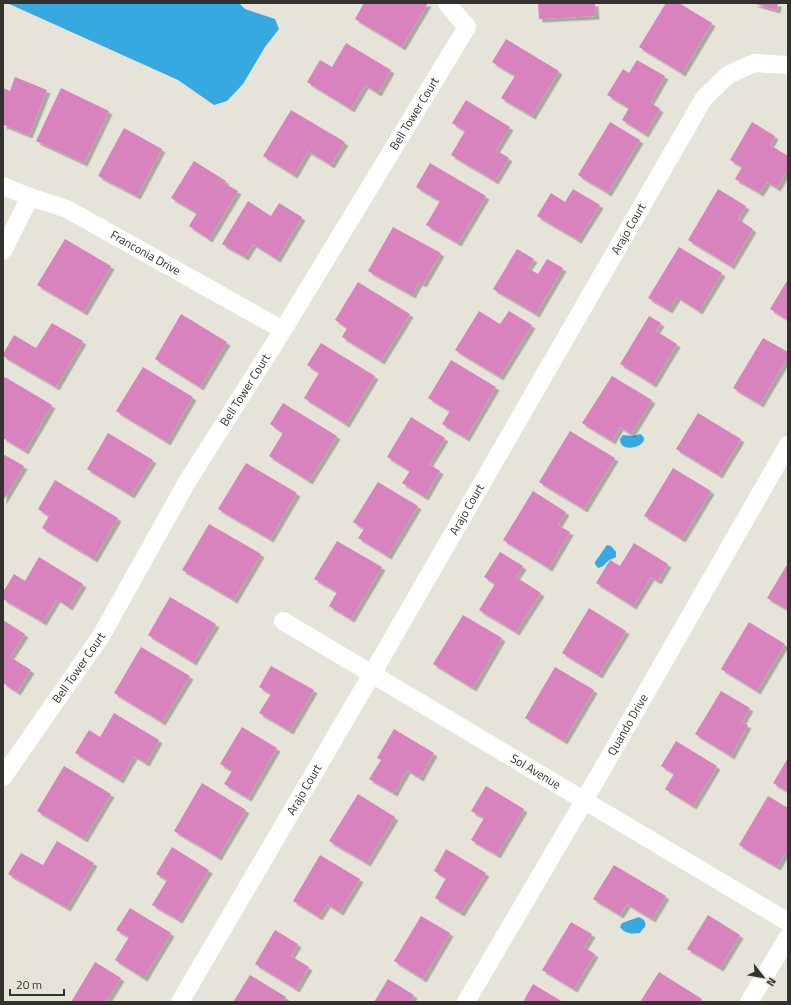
<svg xmlns="http://www.w3.org/2000/svg" width="791" height="1005" font-family="'Titillium Web',sans-serif">
<style>
.water{fill:#37a9e1}
.building{fill:#d983be;filter:url(#shadow)}
.lines{fill:none;stroke-linecap:round;stroke-linejoin:round}
.minor{stroke:#fff;stroke-width:18}
.labels{text-anchor:middle;stroke-width:3;stroke-linejoin:round;paint-order:stroke}
.street-label{font-size:12px;fill:#33322e;stroke:#e6e4d9}
</style>
<defs>
<filter id="shadow"><feDropShadow dx="3.5" dy="3.5" stdDeviation="0" flood-color="#0004"/></filter>
</defs>
<rect width="100%" height="100%" fill="#e6e4d9"/>
<g class="water">
<path d="M 7,3 L 239,3 L 245,9 L 275,19 L 279,29 L 265,47 L 243,84 L 227,101 L 214,105 L 178,80 Z"/>
<path d="M 640,434 C 656,443 620,457 620,439 L 623,435 L 633,436 Z"/>
<path d="M 607,545 L 611,546 L 616,552 L 616,557 C 613,559 610,559 608,561 C 604,565 603,567 598,568 L 595,564 L 595,562 Z"/>
<path d="M 639,917 L 644,920 C 648,928 643,927 640,933 C 632,934 625,934 620,927 L 622,923 Z"/>
</g>
<g class="building">
<path d="M 364,3 L 428,3 L 402,47 L 355,19 Z"/>
<path d="M 538,3 L 595,3 L 596,16 L 539,19 Z"/>
<path d="M 666,3 L 679,3 L 712,23 L 682,73 L 639,47 Z"/>
<path d="M 752,3 L 778,3 L 777,10 Z"/>
<path d="M 506,39 L 559,71 L 532,116 L 501,98 L 515,76 L 492,62 Z"/>
<path d="M 346,43 L 391,70 L 378,93 L 365,85 L 351,109 L 307,82 L 320,60 L 332,67 Z"/>
<path d="M 637,60 L 665,76 L 650,102 L 660,109 L 645,134 L 622,120 L 629,108 L 607,95 L 623,69 L 629,73 Z"/>
<path d="M 15,77 L 47,90 L 29,135 L 4,125 L 3,128 L 3,88 L 10,91 Z"/>
<path d="M 61,88 L 109,111 L 84,163 L 36,141 Z"/>
<path d="M 466,100 L 510,127 L 496,150 L 509,158 L 495,181 L 451,155 L 465,131 L 452,123 Z"/>
<path d="M 291,110 L 345,142 L 331,165 L 308,151 L 294,175 L 263,156 Z"/>
<path d="M 610,122 L 640,140 L 608,193 L 578,175 Z"/>
<path d="M 752,122 L 775,136 L 770,145 L 788,156 L 788,169 L 777,188 L 767,182 L 760,193 L 735,179 L 742,167 L 730,160 Z"/>
<path d="M 124,128 L 162,149 L 137,196 L 98,176 Z"/>
<path d="M 194,161 L 226,181 L 224,183 L 238,191 L 209,239 L 189,226 L 197,213 L 171,198 Z"/>
<path d="M 430,163 L 486,196 L 458,243 L 426,225 L 440,201 L 416,187 Z"/>
<path d="M 573,189 L 600,205 L 578,240 L 537,216 L 551,193 L 565,202 Z"/>
<path d="M 718,189 L 746,206 L 738,219 L 753,229 L 731,266 L 688,240 Z"/>
<path d="M 248,201 L 271,216 L 279,203 L 302,217 L 277,259 L 253,244 L 245,257 L 222,244 Z"/>
<path d="M 393,227 L 441,253 L 423,284 L 419,282 L 412,295 L 368,271 Z"/>
<path d="M 65,239 L 111,266 L 84,312 L 37,285 Z"/>
<path d="M 679,247 L 722,273 L 699,311 L 677,297 L 669,310 L 648,298 Z"/>
<path d="M 517,249 L 534,259 L 528,268 L 538,274 L 547,259 L 563,268 L 536,314 L 493,289 Z"/>
<path d="M 788,279 L 788,320 L 770,309 Z"/>
<path d="M 358,282 L 410,314 L 381,361 L 342,337 L 347,328 L 335,320 Z"/>
<path d="M 479,311 L 500,324 L 509,311 L 532,325 L 500,377 L 455,350 Z"/>
<path d="M 181,314 L 227,342 L 200,387 L 155,359 Z"/>
<path d="M 649,316 L 661,323 L 656,331 L 677,344 L 653,384 L 620,364 Z"/>
<path d="M 52,323 L 83,341 L 56,387 L 3,356 L 3,354 L 14,335 L 36,348 Z"/>
<path d="M 763,338 L 788,352 L 788,357 L 760,404 L 733,388 Z"/>
<path d="M 321,343 L 375,376 L 346,424 L 304,398 L 319,373 L 307,365 Z"/>
<path d="M 451,360 L 496,387 L 466,438 L 442,424 L 450,411 L 428,398 Z"/>
<path d="M 143,367 L 193,397 L 167,442 L 116,411 Z"/>
<path d="M 612,376 L 652,400 L 631,434 L 620,427 L 612,441 L 582,423 Z"/>
<path d="M 5,377 L 52,405 L 25,451 L 3,438 L 3,379 Z"/>
<path d="M 283,403 L 337,436 L 309,481 L 269,456 L 283,433 L 270,424 Z"/>
<path d="M 698,413 L 741,439 L 719,475 L 676,449 Z"/>
<path d="M 411,417 L 445,438 L 429,464 L 440,471 L 425,497 L 402,483 L 410,471 L 387,457 Z"/>
<path d="M 570,431 L 615,458 L 584,509 L 539,482 Z"/>
<path d="M 108,433 L 153,460 L 131,495 L 87,469 Z"/>
<path d="M 3,454 L 24,466 L 3,501 Z"/>
<path d="M 246,463 L 297,493 L 270,539 L 218,509 Z"/>
<path d="M 673,468 L 711,491 L 682,539 L 644,516 Z"/>
<path d="M 55,480 L 118,518 L 94,559 L 42,528 L 49,516 L 38,509 Z"/>
<path d="M 378,482 L 418,506 L 388,556 L 358,538 L 364,529 L 353,522 Z"/>
<path d="M 533,491 L 566,512 L 558,525 L 570,532 L 549,568 L 503,540 Z"/>
<path d="M 209,524 L 261,554 L 234,600 L 182,570 Z"/>
<path d="M 337,541 L 382,567 L 351,619 L 329,606 L 337,592 L 314,579 Z"/>
<path d="M 634,543 L 668,564 L 658,581 L 651,577 L 633,606 L 596,583 L 610,560 L 620,566 Z"/>
<path d="M 500,552 L 523,566 L 516,577 L 541,593 L 516,632 L 479,610 L 495,584 L 484,577 Z"/>
<path d="M 39,557 L 83,584 L 69,607 L 57,599 L 43,622 L 3,599 L 3,592 L 14,574 L 25,581 Z"/>
<path d="M 788,563 L 788,610 L 767,598 Z"/>
<path d="M 170,597 L 216,624 L 193,662 L 148,635 Z"/>
<path d="M 589,608 L 626,631 L 599,675 L 562,653 Z"/>
<path d="M 463,615 L 502,638 L 473,688 L 433,664 Z"/>
<path d="M 3,620 L 25,634 L 10,657 L 31,670 L 17,692 L 3,683 Z"/>
<path d="M 749,622 L 785,644 L 757,691 L 721,669 Z"/>
<path d="M 141,647 L 190,676 L 162,722 L 114,693 Z"/>
<path d="M 271,666 L 314,690 L 290,731 L 259,713 L 271,694 L 259,687 Z"/>
<path d="M 555,667 L 594,690 L 564,741 L 525,718 Z"/>
<path d="M 721,691 L 750,708 L 742,722 L 748,725 L 731,756 L 695,734 Z"/>
<path d="M 114,713 L 159,740 L 146,763 L 134,756 L 120,780 L 75,753 L 89,730 L 100,737 Z"/>
<path d="M 242,727 L 277,748 L 248,798 L 224,784 L 232,771 L 220,764 Z"/>
<path d="M 394,729 L 434,753 L 420,778 L 407,770 L 394,793 L 369,779 L 381,760 L 377,758 Z"/>
<path d="M 676,741 L 717,766 L 693,806 L 665,789 L 674,774 L 661,766 Z"/>
<path d="M 788,758 L 788,792 L 773,783 Z"/>
<path d="M 64,766 L 111,794 L 84,839 L 37,811 Z"/>
<path d="M 202,783 L 246,810 L 218,857 L 174,831 Z"/>
<path d="M 486,786 L 524,809 L 497,855 L 471,840 L 484,818 L 471,811 Z"/>
<path d="M 358,794 L 395,817 L 367,863 L 329,841 Z"/>
<path d="M 768,796 L 788,808 L 788,849 L 777,867 L 739,845 Z"/>
<path d="M 57,841 L 94,863 L 67,908 L 8,874 L 21,853 L 43,865 Z"/>
<path d="M 172,847 L 209,870 L 179,920 L 152,905 L 167,880 L 156,874 Z"/>
<path d="M 446,849 L 486,873 L 461,913 L 435,898 L 446,878 L 434,871 Z"/>
<path d="M 320,855 L 360,879 L 340,912 L 327,904 L 319,917 L 293,901 Z"/>
<path d="M 614,865 L 666,896 L 652,919 L 627,904 L 620,915 L 593,899 Z"/>
<path d="M 130,908 L 171,933 L 144,978 L 115,960 L 129,937 L 116,930 Z"/>
<path d="M 708,915 L 740,935 L 720,968 L 687,949 Z"/>
<path d="M 421,916 L 450,933 L 423,979 L 394,961 Z"/>
<path d="M 571,922 L 592,934 L 584,947 L 595,954 L 574,989 L 542,970 Z"/>
<path d="M 275,930 L 298,944 L 291,956 L 309,967 L 296,989 L 255,964 Z"/>
<path d="M 95,962 L 121,978 L 106,1002 L 71,1002 Z"/>
<path d="M 659,972 L 702,999 L 700,1002 L 640,1002 Z"/>
<path d="M 250,975 L 286,997 L 283,1002 L 233,1002 Z"/>
<path d="M 388,979 L 414,995 L 410,1002 L 374,1002 Z"/>
<path d="M 533,984 L 563,1002 L 523,1002 Z"/>
</g>
<g class="lines">
<g class="minor">
<path id="s1" d="M 3,186 L 30,197 L 67,209 L 283,330"/>
<path d="M 3,251 L 30,197"/>
<path id="s2" d="M 283,621 L 788,922"/>
<path id="s3" d="M 3,777 L 101,636 L 187,482 L 283,330 L 467,27 L 448,5 L 447,3"/>
<path id="s4" d="M 180,1002 L 372,674 L 704,98 L 728,75 L 754,63 L 788,65"/>
<path id="s5" d="M 466,1002 L 584,801 L 788,445"/>
<path d="M 749,1002 L 788,937"/>
</g>
</g>
<g class="labels">
<g class="street-label">
<text dy="4" stroke="none"><textPath href="#s3" startOffset="781">Bell Tower Court</textPath></text>
<text dy="4" stroke="none"><textPath href="#s4" startOffset="894">Arajo Court</textPath></text>
<text dy="4" stroke="none"><textPath href="#s1" startOffset="158">Franconia Drive</textPath></text>
<text dy="4" stroke="none"><textPath href="#s3" startOffset="457">Bell Tower Court</textPath></text>
<text dy="4" stroke="none"><textPath href="#s4" startOffset="570">Arajo Court</textPath></text>
<text dy="4" stroke="none"><textPath href="#s3" startOffset="133">Bell Tower Court</textPath></text>
<text dy="4" stroke="none"><textPath href="#s5" startOffset="321">Quando Drive</textPath></text>
<text dy="4" stroke="none"><textPath href="#s2" startOffset="294">Sol Avenue</textPath></text>
<text dy="4" stroke="none"><textPath href="#s4" startOffset="246">Arajo Court</textPath></text>
</g>
</g>
<rect width="791" height="1005" fill="none" stroke="#33322e" stroke-width="8"/>
<g transform="translate(763 977) rotate(121)" stroke="#e6e4d9" stroke-width="3" paint-order="stroke">
<path d="M0-3L7 15L0 10L-7 15Z" fill="#33322e"/>
<text y="-6" font-size="11" font-weight="bold" text-anchor="middle" fill="#33322e">N</text>
</g>
<path d="M10 989v6h54v-6" fill="none" stroke="#33322e" stroke-width="2"/>
<text x="16" y="989" font-size="12" fill="#33322e" stroke="#e6e4d9" stroke-width="3" paint-order="stroke">20 m</text>
</svg>
